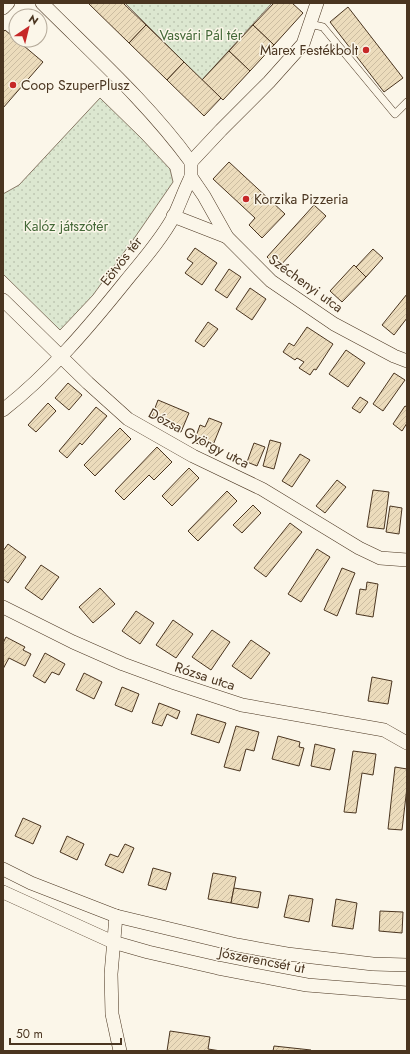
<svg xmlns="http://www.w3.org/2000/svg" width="410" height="1054" font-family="Jost,sans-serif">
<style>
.park{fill:url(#park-dots);stroke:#887966}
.building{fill:url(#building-hatch);stroke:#4a3520}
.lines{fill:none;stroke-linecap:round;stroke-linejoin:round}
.service-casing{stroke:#4a3520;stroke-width:8}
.minor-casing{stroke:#4a3520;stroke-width:14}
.service{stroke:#fbf6e9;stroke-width:7}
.minor{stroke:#fbf6e9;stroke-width:13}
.poi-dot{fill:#c62828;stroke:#fbf6e9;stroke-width:1.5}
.labels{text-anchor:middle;stroke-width:3;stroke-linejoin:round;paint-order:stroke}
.park-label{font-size:14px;fill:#436837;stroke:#fbf6e9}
.poi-label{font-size:14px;fill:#4a3520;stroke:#fbf6e9;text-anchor:start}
.street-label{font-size:14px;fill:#4a3520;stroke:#fbf6e9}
</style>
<defs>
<pattern id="park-dots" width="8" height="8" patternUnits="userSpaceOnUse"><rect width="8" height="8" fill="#dce7d0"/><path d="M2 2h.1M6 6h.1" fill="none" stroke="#bec7b2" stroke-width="1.8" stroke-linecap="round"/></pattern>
<pattern id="building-hatch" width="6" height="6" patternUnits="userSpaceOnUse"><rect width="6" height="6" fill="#ecdcbc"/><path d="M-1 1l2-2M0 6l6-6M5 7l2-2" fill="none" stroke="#ccbda1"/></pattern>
</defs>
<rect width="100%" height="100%" fill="#fbf6e9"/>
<g class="park">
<path d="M 125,3 L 272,3 L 202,80 Z"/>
<path d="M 100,98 L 141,138 L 170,169 L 173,182 L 133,240 L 93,295 L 60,330 L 3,274 L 3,194 L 19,185 Z"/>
</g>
<g class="building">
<path d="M 88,3 L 123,3 L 146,25 L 129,43 Z"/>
<path d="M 274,3 L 292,3 L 303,13 L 274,45 L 253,25 Z"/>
<path d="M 348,7 L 403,78 L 384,92 L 330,22 Z"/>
<path d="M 146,25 L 184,62 L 167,80 L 129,43 Z"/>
<path d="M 253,25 L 274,45 L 250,71 L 229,51 Z"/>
<path d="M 5,30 L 43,62 L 3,108 L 3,32 Z"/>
<path d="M 229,51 L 250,71 L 223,100 L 202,80 Z"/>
<path d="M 184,62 L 221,98 L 204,116 L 167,80 Z"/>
<path d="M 229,162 L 285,214 L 262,238 L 249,225 L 255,218 L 213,179 Z"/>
<path d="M 314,205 L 326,216 L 278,268 L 267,257 Z"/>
<path d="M 195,248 L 217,263 L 202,285 L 185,273 L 193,263 L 187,259 Z"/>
<path d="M 373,249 L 383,258 L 366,277 L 356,267 Z"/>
<path d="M 354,265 L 366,277 L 342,302 L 330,291 Z"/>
<path d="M 229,269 L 241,277 L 227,298 L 215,290 Z"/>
<path d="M 250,288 L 266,299 L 252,320 L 236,309 Z"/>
<path d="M 407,294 L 407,318 L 394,335 L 382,325 Z"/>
<path d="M 208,322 L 218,329 L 204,347 L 195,341 Z"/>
<path d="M 307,327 L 333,344 L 316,370 L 314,369 L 310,375 L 299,368 L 304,362 L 297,358 L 295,360 L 283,352 L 289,343 L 294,346 Z"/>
<path d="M 346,350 L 365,363 L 348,387 L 329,374 Z"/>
<path d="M 394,373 L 405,380 L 383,411 L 373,404 Z"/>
<path d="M 68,383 L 82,395 L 69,410 L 55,398 Z"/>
<path d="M 360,397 L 368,402 L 360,413 L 352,408 Z"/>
<path d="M 158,400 L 189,413 L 181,432 L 162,425 L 164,421 L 152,416 Z"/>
<path d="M 48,403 L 56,411 L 36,432 L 28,425 Z"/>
<path d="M 405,406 L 407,407 L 407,423 L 402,431 L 393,424 Z"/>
<path d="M 96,407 L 107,416 L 82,445 L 80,443 L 67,458 L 59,451 Z"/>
<path d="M 209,418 L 222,423 L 213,445 L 202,441 L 201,445 L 194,442 L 200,425 L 205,427 Z"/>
<path d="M 120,428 L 131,439 L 95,476 L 84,465 Z"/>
<path d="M 270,440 L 281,443 L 274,469 L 263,466 Z"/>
<path d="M 254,443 L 265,447 L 257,466 L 247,462 Z"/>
<path d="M 157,447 L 172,462 L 154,480 L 149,475 L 124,500 L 115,491 Z"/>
<path d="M 300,454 L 310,460 L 292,487 L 282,481 Z"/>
<path d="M 189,468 L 199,478 L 172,506 L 162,496 Z"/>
<path d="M 337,480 L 346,487 L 325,513 L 316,506 Z"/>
<path d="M 373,490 L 389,492 L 384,529 L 367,527 Z"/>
<path d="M 227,491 L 237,501 L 198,541 L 188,531 Z"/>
<path d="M 253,505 L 261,513 L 242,533 L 233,525 Z"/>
<path d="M 390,506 L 402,508 L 399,534 L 386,532 Z"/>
<path d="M 290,523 L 302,532 L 266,577 L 254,568 Z"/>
<path d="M 8,544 L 26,557 L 8,583 L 3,579 L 3,551 Z"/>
<path d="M 317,549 L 330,557 L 301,602 L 288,594 Z"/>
<path d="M 41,565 L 59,577 L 42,600 L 25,588 Z"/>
<path d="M 342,568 L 355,573 L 337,616 L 324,610 Z"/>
<path d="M 367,582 L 378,584 L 373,617 L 356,614 L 360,589 L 366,590 Z"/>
<path d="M 100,588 L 115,604 L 93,623 L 79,607 Z"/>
<path d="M 136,611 L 154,623 L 140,644 L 122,631 Z"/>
<path d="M 173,620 L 193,634 L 176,658 L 156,645 Z"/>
<path d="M 212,630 L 230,642 L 211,670 L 192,657 Z"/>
<path d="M 6,637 L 25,647 L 23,650 L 31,654 L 25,666 L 9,658 L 3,669 L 3,643 Z"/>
<path d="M 251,640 L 270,653 L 251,679 L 232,666 Z"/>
<path d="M 45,653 L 65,664 L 59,675 L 52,672 L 45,683 L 33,676 Z"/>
<path d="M 84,673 L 102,682 L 94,699 L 76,690 Z"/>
<path d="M 372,677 L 392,681 L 388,704 L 368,701 Z"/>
<path d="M 122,687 L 139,694 L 132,712 L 115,705 Z"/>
<path d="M 159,703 L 180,711 L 177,719 L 167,714 L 162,726 L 152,723 Z"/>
<path d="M 197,714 L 226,723 L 219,743 L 191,734 Z"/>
<path d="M 236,726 L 259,732 L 254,751 L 246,749 L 240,771 L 224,767 Z"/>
<path d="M 278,736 L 300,742 L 299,747 L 304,748 L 299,766 L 272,759 Z"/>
<path d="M 315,744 L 335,749 L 330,770 L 311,766 Z"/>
<path d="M 353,751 L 376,754 L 373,775 L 362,773 L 356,813 L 344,812 Z"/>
<path d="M 395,767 L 407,769 L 407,787 L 402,830 L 388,829 Z"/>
<path d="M 23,818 L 41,826 L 33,844 L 15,836 Z"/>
<path d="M 67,836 L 84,844 L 77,860 L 60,852 Z"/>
<path d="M 125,844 L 134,848 L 123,873 L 105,865 L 110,854 L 118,857 Z"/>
<path d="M 153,868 L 171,873 L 166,890 L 148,885 Z"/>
<path d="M 213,873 L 236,877 L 231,903 L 208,899 Z"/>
<path d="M 234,888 L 261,892 L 258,908 L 231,903 Z"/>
<path d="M 289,895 L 313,899 L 309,922 L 284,917 Z"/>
<path d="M 336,899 L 357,903 L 353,929 L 332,926 Z"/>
<path d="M 380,911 L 403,912 L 402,933 L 379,931 Z"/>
<path d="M 170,1031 L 210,1037 L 208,1049 L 221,1051 L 167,1051 Z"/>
<path d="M 274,1046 L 311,1050 L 310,1051 L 273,1051 Z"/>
</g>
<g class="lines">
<g class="service-casing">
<path id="service" d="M 310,24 L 323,27 L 395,114 L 407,102"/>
</g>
<g class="minor-casing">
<g id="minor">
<path d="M 42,3 C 93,54 148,103 191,162"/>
<path d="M 3,8 L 8,3"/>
<path d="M 191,162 L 191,177 L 204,196 L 227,237 L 271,281 L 334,324 L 394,356 L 407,361"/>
<path d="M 191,162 L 221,130 L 269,82 L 303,44 L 317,3"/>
<path d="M 173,216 L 227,237"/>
<path d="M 3,300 L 88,383 L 128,419 L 193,456 L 262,489 L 359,548 L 380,558 L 407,560"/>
<path d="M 3,410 C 49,374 88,328 125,282 C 142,261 161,240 174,216 C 180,203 185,189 191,177"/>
<path d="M 3,607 L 73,642 L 123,664 L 172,682 L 242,705 L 384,730 L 407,743"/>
<path d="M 3,869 L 31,883 L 116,916 L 237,945 L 287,954 L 373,964 L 407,965"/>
<path d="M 3,892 L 113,942 L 148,952 L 218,968 L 307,985 L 407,993"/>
<path d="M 116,916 L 111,974 L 112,1014 L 120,1051"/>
</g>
</g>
<use href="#service" class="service"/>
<use href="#minor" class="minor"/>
</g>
<g class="poi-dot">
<circle cx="366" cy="50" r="4"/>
<circle cx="13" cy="85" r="4"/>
<circle cx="246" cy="199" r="4"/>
</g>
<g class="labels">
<g class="park-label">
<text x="201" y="40">Vasvári Pál tér</text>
<text x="66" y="231">Kalóz játszótér</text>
</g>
<g class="poi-label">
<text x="358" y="55" text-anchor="end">Marex Festékbolt</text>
<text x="21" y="90">Coop SzuperPlusz</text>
<text x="254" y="204">Korzika Pizzeria</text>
</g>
<g class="street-label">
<text transform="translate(121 261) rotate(-52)" y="5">Eötvös tér</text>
<text transform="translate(306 283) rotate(36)" y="5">Széchenyi utca</text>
<text transform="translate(199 438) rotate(28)" y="5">Dózsa György utca</text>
<text transform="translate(205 676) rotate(18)" y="5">Rózsa utca</text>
<text transform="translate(262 960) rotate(11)" y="5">Jószerencsét út</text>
</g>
</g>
<rect width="410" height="1054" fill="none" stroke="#4a3520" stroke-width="8"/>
<g transform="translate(28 28) rotate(35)"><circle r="19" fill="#fbf6e9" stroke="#b4a999"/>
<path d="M0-3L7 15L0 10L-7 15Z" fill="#c62828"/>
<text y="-6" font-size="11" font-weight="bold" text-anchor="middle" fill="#4a3520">N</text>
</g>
<path d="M10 1038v6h111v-6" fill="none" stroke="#4a3520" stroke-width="2"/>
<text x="16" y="1038" font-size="12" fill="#4a3520" stroke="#fbf6e9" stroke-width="3" paint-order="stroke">50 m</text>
</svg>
